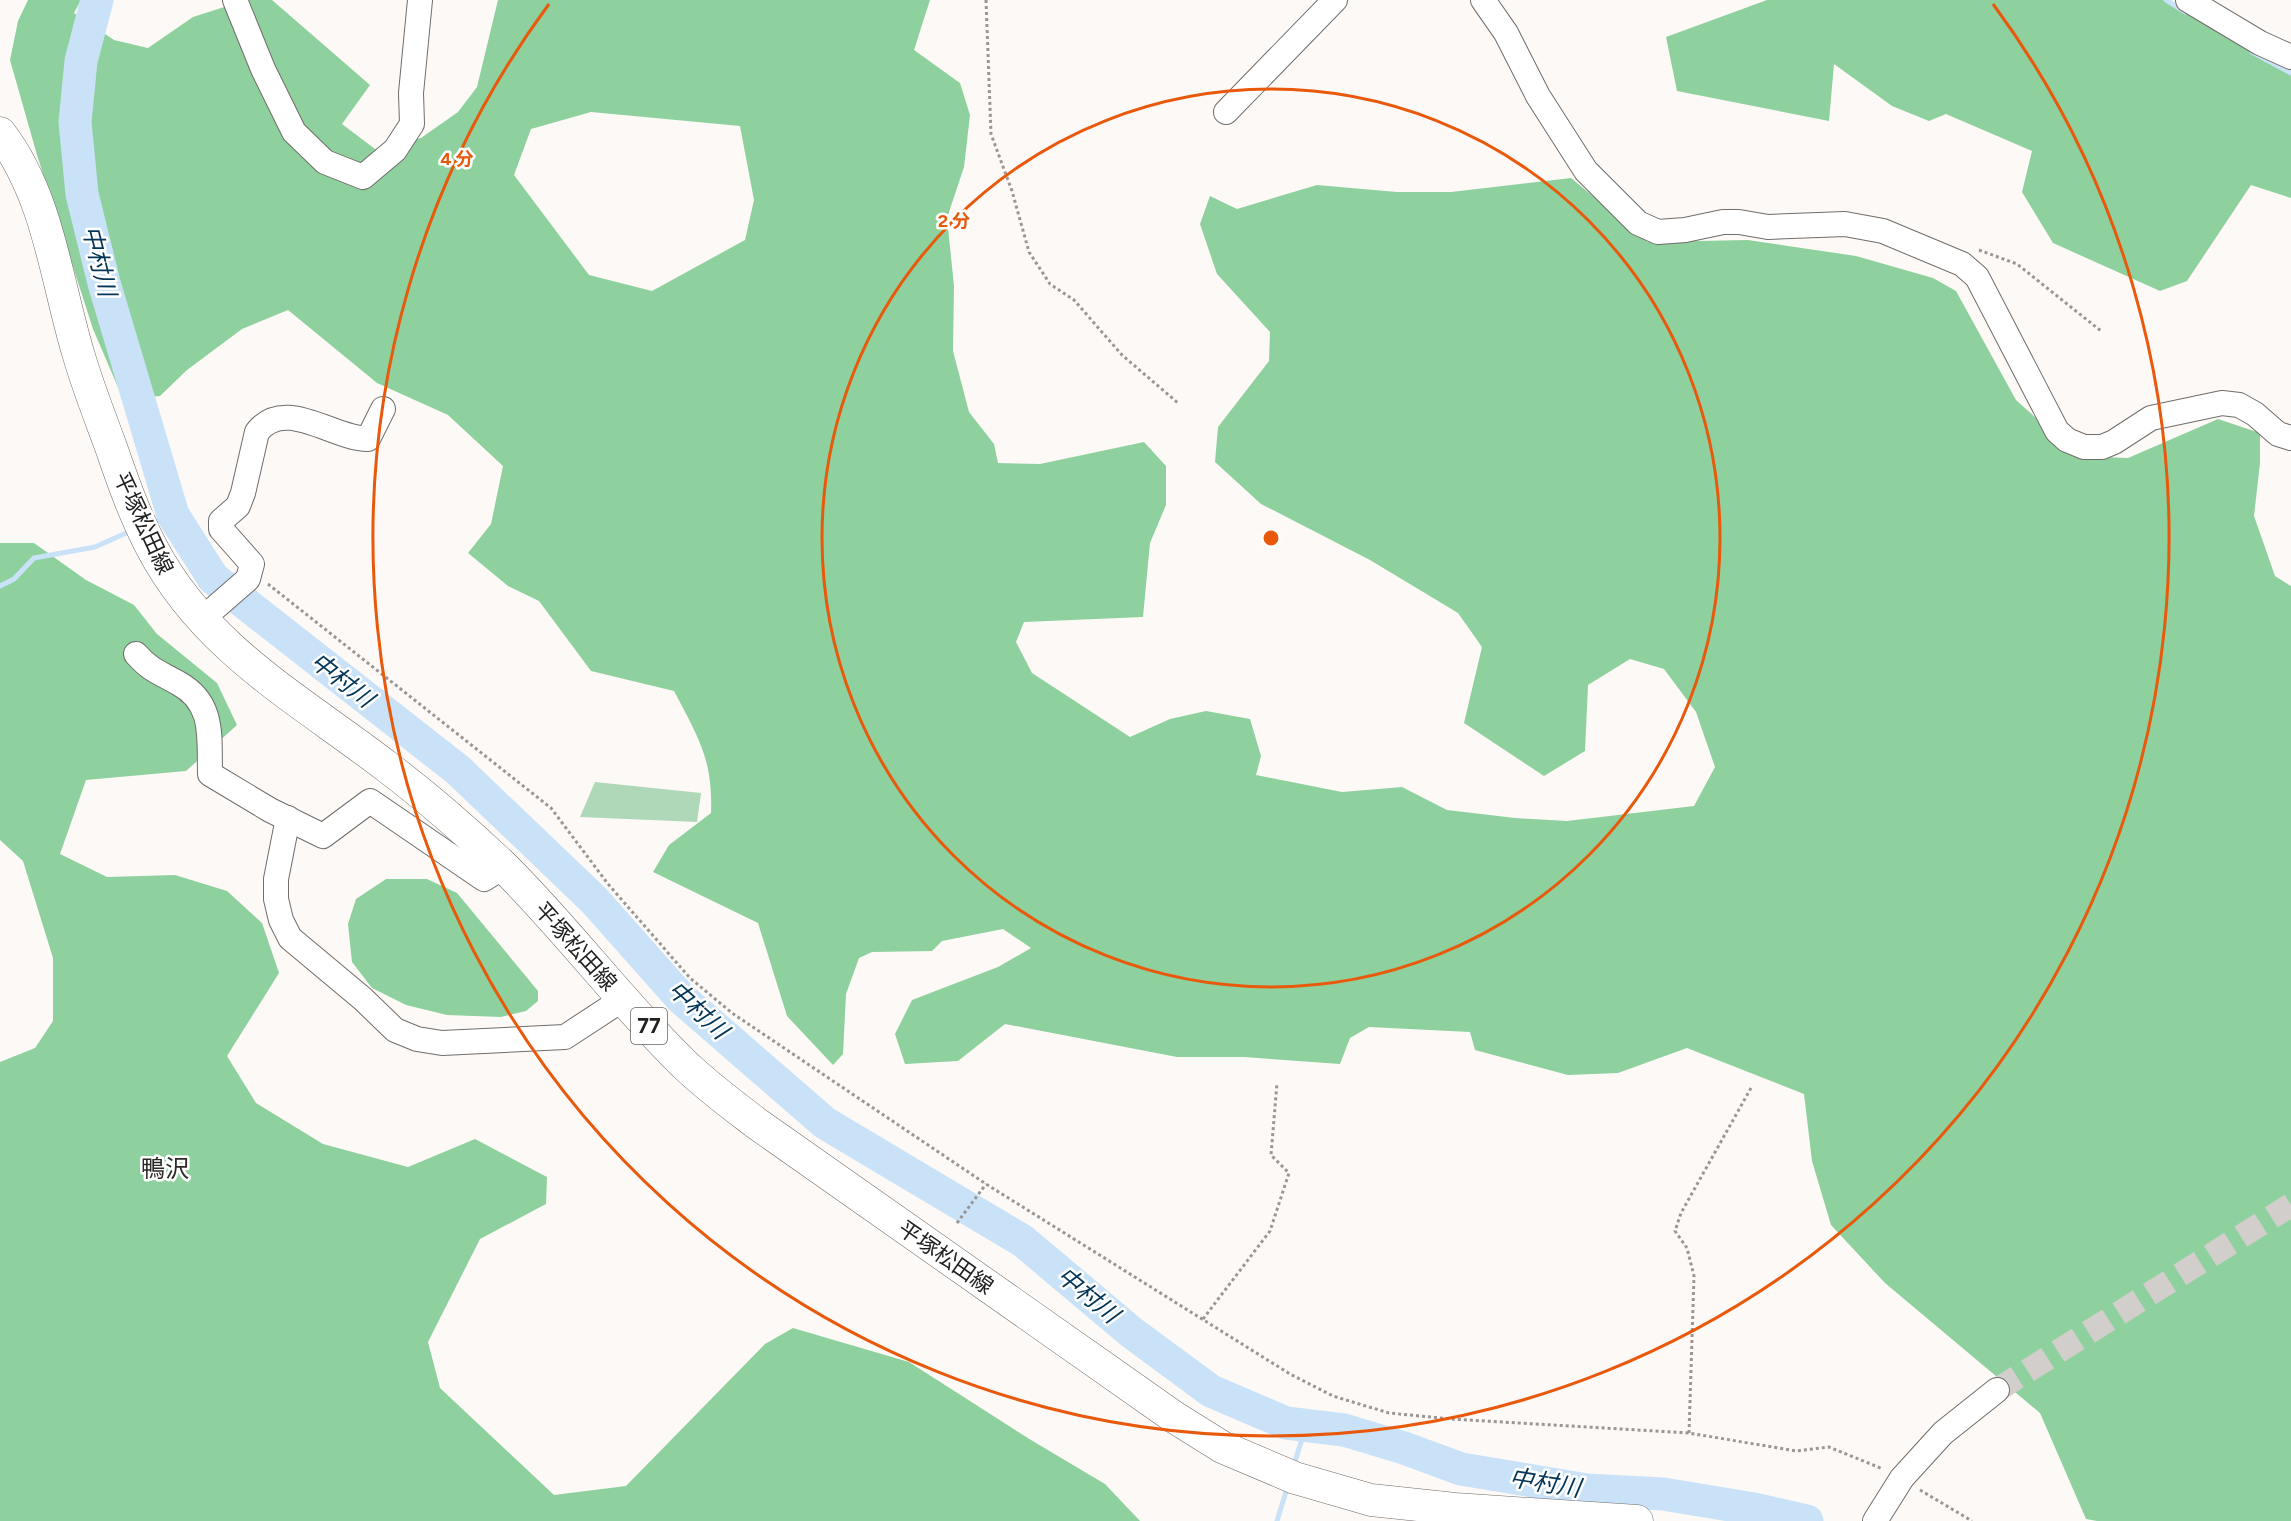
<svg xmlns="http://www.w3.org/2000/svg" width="2291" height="1521" font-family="Figtree,'Noto Sans JP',sans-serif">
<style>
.green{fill:#aed8b7}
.forest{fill:#8ed19e;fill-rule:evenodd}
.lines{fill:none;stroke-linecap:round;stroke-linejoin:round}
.stream{stroke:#c9e2f8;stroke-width:5}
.river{stroke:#c9e2f8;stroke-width:33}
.minor-tunnel{stroke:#d1cecb;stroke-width:24;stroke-dasharray:24 12;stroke-linecap:butt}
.minor-casing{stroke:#706d6a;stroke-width:26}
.major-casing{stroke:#706d6a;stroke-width:33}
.path{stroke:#999694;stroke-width:3;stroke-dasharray:3 3;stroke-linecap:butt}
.minor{stroke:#fff;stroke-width:24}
.major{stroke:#fff;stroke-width:32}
.ring{fill:none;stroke:#e8590c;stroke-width:3}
.labels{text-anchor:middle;stroke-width:5;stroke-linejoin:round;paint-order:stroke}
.shield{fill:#fff;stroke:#656463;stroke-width:1.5}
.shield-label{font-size:21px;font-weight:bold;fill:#232120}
.street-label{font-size:22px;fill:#232120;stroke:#fff}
.water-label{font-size:24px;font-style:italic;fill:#023557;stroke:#fff}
.neighbourhood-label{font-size:24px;fill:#2c2927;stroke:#fff}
.centre{fill:#e8590c;stroke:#fff;stroke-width:3}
.ring-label{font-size:18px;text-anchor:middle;font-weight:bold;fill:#e8590c;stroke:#fff;stroke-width:5;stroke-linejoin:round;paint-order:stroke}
</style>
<rect width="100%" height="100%" fill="#fcf9f6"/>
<path class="green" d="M 595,782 L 701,793 L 697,822 L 580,817 Z"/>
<g class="forest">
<path d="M 28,0 L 81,0 L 74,13 L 114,40 L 148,48 L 193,17 L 246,0 L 272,0 L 370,85 L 342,124 L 375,149 L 421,138 L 458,112 L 477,87 L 498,0 L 930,0 L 914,50 L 960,83 L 970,115 L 964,167 L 947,218 L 954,286 L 953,351 L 969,412 L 994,444 L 998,463 L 1040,464 L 1144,442 L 1166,466 L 1166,505 L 1150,543 L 1143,617 L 1024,622 L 1016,642 L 1032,673 L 1130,737 L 1170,719 L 1206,711 L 1250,719 L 1261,756 L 1256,775 L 1342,792 L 1402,787 L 1447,810 L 1515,818 L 1567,821 L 1694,806 L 1715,767 L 1696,712 L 1664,669 L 1630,659 L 1588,685 L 1585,751 L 1544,776 L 1464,723 L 1482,647 L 1458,613 L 1370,560 L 1261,504 L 1215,462 L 1218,427 L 1269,361 L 1270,332 L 1217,274 L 1200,224 L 1210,196 L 1237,209 L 1317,185 L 1397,192 L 1451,192 L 1571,178 L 1648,242 L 1748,240 L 1856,256 L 1933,278 L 1956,291 L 2016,400 L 2078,456 L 2128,458 L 2218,419 L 2260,433 L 2260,463 L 2254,516 L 2275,576 L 2291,586 L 2291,1521 L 2097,1521 L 2086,1519 L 2040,1413 L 1885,1283 L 1831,1225 L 1812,1161 L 1804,1094 L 1687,1048 L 1618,1073 L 1568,1075 L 1475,1050 L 1470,1032 L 1369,1027 L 1350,1038 L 1340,1064 L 1244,1057 L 1177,1057 L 1005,1024 L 958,1061 L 905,1064 L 895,1034 L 912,1000 L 998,967 L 1031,948 L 1003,929 L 942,941 L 932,951 L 872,952 L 859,958 L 846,994 L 843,1054 L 833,1065 L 787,1016 L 758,923 L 653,872 L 669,845 L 711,813 C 713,759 698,737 674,691 L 591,671 L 539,601 L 508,586 L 468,553 L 491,524 L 503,466 L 448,415 L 377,383 L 288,310 L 242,329 L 187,370 L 160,396 L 123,399 L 93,329 L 37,155 L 10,60 L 18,21 ZM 591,112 L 740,126 L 754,200 L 745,240 L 652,291 L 589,275 L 514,175 L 531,129 Z"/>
<path d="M 1767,0 L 2164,0 L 2291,56 L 2291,198 L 2251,185 L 2187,281 L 2160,291 L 2053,243 L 2022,192 L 2032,151 L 1946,114 L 1929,121 L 1892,106 L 1834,64 L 1829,121 L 1677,91 L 1666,37 Z"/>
<path d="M 0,543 L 34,543 L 86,580 L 134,605 L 157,634 L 217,683 L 237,725 L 186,771 L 86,780 L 60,854 L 107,877 L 175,875 L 227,891 L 262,923 L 279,973 L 227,1056 L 256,1103 L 323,1144 L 408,1167 L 475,1139 L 547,1177 L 546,1204 L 480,1239 L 428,1342 L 440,1388 L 554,1495 L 626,1486 L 765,1344 L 793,1328 L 909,1362 L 1031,1440 L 1105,1484 L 1140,1521 L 0,1521 L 0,1062 L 35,1048 L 53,1021 L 53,958 L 23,861 L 0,840 Z"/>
<path d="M 386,879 L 427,879 L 457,893 L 538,991 L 538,1001 L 526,1011 L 501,1017 L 447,1015 L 406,1005 L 372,988 L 352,962 L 348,924 L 356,899 Z"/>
</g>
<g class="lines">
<g class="stream">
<path d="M 2166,0 L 2185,12"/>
<path d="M 2252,52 L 2291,73"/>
<path d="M 150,523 L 173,515"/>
<path d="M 0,586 L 14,579 L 34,558 L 95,547 L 133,530"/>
<path d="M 1293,1468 L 1306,1426"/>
<path d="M 1277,1521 L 1288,1485"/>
</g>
<path class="river" d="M 97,0 L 81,61 L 75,122 L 82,194 L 104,283 L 173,515 L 213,578 L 458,770 L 594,900 L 681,998 L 825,1123 L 1023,1241 L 1131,1332 L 1211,1391 L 1286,1423 L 1344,1430 L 1404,1448 L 1461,1469 L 1587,1490 L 1663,1494 L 1754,1509 L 1807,1521"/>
<path class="minor-tunnel" d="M 1997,1390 L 2291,1205"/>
<g class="minor-casing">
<g id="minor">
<path d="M 235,0 L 263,69 L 294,132 L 325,162 L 363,177 L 395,150 L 412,124 L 411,93 L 420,0"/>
<path d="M 1483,0 L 1506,33 L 1538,96 L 1586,171 L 1638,223 L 1658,232 L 1685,230 L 1723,222 L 1739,222 L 1768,227 L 1845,224 L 1883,231 L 1962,264 L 1977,277 L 2057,431 L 2067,440 L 2084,447 L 2102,447 L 2114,442 L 2151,418 L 2222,403 L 2239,405 L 2255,414 L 2278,434 L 2291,438"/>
<path d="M 2188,0 L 2260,43 L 2291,57"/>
<path d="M 1226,112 L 1335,0"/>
<path d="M 201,620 L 248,579 L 252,564 L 221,529 L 221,521 L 238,506 L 243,493 L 257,432 C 285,396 333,439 368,439 L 383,409"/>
<path d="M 136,654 C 151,671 159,672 178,683 C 215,703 209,737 210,774 L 270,810 L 323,836 L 370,801 L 484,879 L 503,867"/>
<path d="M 288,818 L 276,879 L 276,899 L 281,920 L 290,938 L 363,999 L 395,1030 L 417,1039 L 442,1043 L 565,1037 L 623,999"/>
<path d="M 1875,1521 L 1902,1478 L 1943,1433 L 1997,1390"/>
</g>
</g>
<g class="major-casing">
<path id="major" d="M 0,133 C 49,197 56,281 79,356 C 88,387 100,417 111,447 C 123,482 135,516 152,548 C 205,649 299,699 386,766 C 427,797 466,831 503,866 C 566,928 619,1000 681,1061 C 704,1084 730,1103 756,1123 L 1174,1417 L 1222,1447 L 1295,1478 L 1371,1500 L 1455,1509 L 1637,1521"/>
</g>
<g class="path">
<path d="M 986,0 L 991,134 L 1012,191 L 1029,252 L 1050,284 L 1074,300 L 1122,355 L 1178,403"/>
<path d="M 1979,250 L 2017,264 L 2101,331"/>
<path d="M 268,584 L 551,808 L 608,884 L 690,978 L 732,1013 L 986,1184 L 1290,1374 L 1333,1396 L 1389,1413 L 1451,1419 L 1689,1433 L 1796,1451 L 1829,1447 L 1883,1469"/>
<path d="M 957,1223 L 986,1184"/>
<path d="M 1203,1319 L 1270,1231 L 1289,1173 L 1271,1155 L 1277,1083"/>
<path d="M 1689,1433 L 1694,1276 L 1687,1248 L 1675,1231 L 1681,1213 L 1751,1088"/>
<path d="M 1920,1490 L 1972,1521"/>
</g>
<use href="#minor" class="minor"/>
<use href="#major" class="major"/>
</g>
<g class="ring">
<circle cx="1271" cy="538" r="449"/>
<path d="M1993 4A898 898 0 1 1 549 4"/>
</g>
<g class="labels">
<rect class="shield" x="631" y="1008" width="36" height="36" rx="4.5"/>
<g class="shield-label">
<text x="649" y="1033">77</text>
</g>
<g class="street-label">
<text transform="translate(144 523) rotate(65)" y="8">平塚松田線</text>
<text transform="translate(576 946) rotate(48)" y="8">平塚松田線</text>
<text transform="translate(946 1257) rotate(35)" y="8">平塚松田線</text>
</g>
<g class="water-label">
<text transform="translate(99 261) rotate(76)" y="8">中村川</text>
<text transform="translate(342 680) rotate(38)" y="8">中村川</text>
<text transform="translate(698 1010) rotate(43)" y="8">中村川</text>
<text transform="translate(1088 1295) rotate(40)" y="8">中村川</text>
<text transform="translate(1545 1483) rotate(9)" y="8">中村川</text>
</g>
<g class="neighbourhood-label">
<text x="165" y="1177">鴨沢</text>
</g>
</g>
<circle cx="1271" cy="538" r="9" class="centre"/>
<g class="ring-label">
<text x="457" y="165">4 分</text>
<text x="954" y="227">2 分</text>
</g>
</svg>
